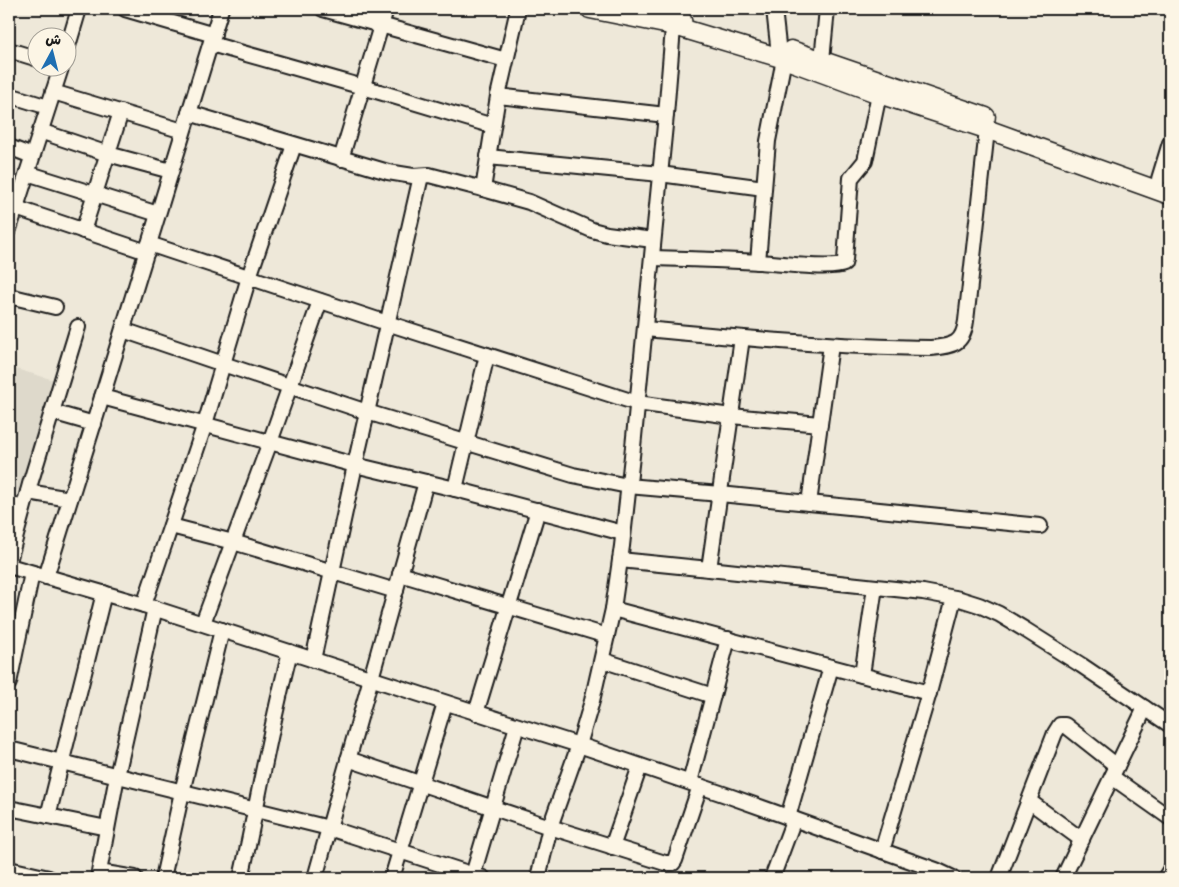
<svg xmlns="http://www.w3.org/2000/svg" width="1179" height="887" font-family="'Architects Daughter','Playpen Sans Arabic',sans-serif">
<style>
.built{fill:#ded9cb}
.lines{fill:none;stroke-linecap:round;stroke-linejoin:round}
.minor-casing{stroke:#1c1c1c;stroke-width:18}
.major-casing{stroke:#1c1c1c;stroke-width:21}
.minor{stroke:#fcf5e5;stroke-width:14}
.major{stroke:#fcf5e5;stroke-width:18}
</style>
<rect width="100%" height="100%" fill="#eee8d9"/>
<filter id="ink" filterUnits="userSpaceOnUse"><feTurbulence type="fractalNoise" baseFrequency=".02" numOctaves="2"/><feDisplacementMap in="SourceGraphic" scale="10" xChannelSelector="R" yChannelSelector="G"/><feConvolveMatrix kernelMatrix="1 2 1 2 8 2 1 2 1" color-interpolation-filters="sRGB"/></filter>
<g filter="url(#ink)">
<path class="built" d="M 9,367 L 54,380 L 19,491 L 9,488 Z"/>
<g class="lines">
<g class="minor-casing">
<g id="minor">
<path d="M 125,9 L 214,35"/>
<path d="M 323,9 L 506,60"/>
<path d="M 774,9 L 778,45"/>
<path d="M 211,44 L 363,87 L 493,126"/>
<path d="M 68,46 L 79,9"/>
<path d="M 9,50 L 38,59"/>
<path d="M 822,60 L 827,9"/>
<path d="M 53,92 L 183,131"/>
<path d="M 9,95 L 48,107"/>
<path d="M 498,96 L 666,115"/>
<path d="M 189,113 L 388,172 L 413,176 L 429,175 L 483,189 L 529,202 L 592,230 L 607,234 L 653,240"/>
<path d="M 40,131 L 108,154 L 171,171"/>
<path d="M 9,147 L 32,156"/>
<path d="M 488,157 L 660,174 L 764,188"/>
<path d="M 341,159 L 386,9"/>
<path d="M 27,173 L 158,214"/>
<path d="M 1159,179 L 1170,143"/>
<path d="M 483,189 L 498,96 L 518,9"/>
<path d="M 16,208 L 147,252"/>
<path d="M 9,229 L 61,68"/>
<path d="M 83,231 L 121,112"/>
<path d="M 149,244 L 387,323 L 637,403 L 731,416 L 820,424"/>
<path d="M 652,258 C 688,259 724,260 760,262 C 776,263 832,270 844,264 L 845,260 L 851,178 L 865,161 L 879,94"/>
<path d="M 758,262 L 768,141 L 784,59"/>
<path d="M 9,296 L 55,307"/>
<path d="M 645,329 C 740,338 835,347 931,348 C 953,346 963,344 966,321 L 987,130"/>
<path d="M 123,330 L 223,364 L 367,412 L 573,475 L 628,486 L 720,494 L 809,503 L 831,345"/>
<path d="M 102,397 L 355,465 L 455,489 L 623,533"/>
<path d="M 52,412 L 94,424"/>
<path d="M 455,489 L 487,355"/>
<path d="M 28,492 L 70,499"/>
<path d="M 809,503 L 1040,526"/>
<path d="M 9,504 L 23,508"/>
<path d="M 171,526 L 233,542 L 396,591"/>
<path d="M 620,560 L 709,569 L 742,338"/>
<path d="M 9,561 L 30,484 L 78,327"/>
<path d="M 9,566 L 144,605 L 509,723 L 579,745 L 729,796 L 936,870 L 953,878"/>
<path d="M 709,569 L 923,592 L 960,599 L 979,605 L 999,614 L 1024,629 L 1081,665 L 1170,725"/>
<path d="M 400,574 L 607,636"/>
<path d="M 46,577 L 102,397 L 221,9"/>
<path d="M 144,605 L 205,424 L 249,277 L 294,145"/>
<path d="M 613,609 L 929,693 L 882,851"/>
<path d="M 203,623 L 270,442 L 320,301"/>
<path d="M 313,660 L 355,465 L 421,176"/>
<path d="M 602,660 L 713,696"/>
<path d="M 862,675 L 875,587"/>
<path d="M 9,683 L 32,573"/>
<path d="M 929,693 L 954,598"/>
<path d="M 476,713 L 538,510"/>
<path d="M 9,749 L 329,828 L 483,878"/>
<path d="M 348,759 L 550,827 L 665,863 L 673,863 L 675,860 L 700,786"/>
<path d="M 1112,777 L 1170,818"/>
<path d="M 690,782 L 728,639"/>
<path d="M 1029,801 L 1082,840"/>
<path d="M 9,808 L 107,828"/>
<path d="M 48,816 L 104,593"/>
<path d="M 788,817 L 831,667"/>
<path d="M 612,847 L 640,766"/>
<path d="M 9,869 L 49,878"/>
<path d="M 135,878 L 99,872 L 117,776 L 155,608"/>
<path d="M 163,878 L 182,792 L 222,630"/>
<path d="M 241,878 C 258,803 270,727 290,652"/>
<path d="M 315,878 L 426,482"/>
<path d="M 392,878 L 445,703"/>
<path d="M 472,878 L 517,726"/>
<path d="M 538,878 L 550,827 L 579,745 L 592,701 L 613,609 L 622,546 L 633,447 L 666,115 L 673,28"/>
<path d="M 772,878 L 794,819"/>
<path d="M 999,878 L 1055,733 L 1060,725 L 1065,725 L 1117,766"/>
<path d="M 1063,878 L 1145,708"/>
<path d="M 1165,878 L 1170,870"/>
</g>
</g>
<g class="major-casing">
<g id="major">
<path d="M 590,9 L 670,25 C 677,33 687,25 680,17 L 674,16 L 670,20 L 670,25"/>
<path d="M 681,28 L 784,59 L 879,94 L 992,131 L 1170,195"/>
<path d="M 791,50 L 986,117"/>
</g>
</g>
<use href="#minor" class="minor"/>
<use href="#major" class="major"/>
</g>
</g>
<rect width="1179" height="887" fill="none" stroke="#fcf5e5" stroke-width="30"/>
<rect x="15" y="15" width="1149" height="857" fill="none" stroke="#1c1c1c" stroke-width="2" filter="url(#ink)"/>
<g transform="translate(52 52) rotate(7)"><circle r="24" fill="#fcf5e5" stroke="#a29e95"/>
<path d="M0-4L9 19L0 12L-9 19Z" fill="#1f6fb2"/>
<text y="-8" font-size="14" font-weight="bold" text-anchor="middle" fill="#1c1c1c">ش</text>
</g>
</svg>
